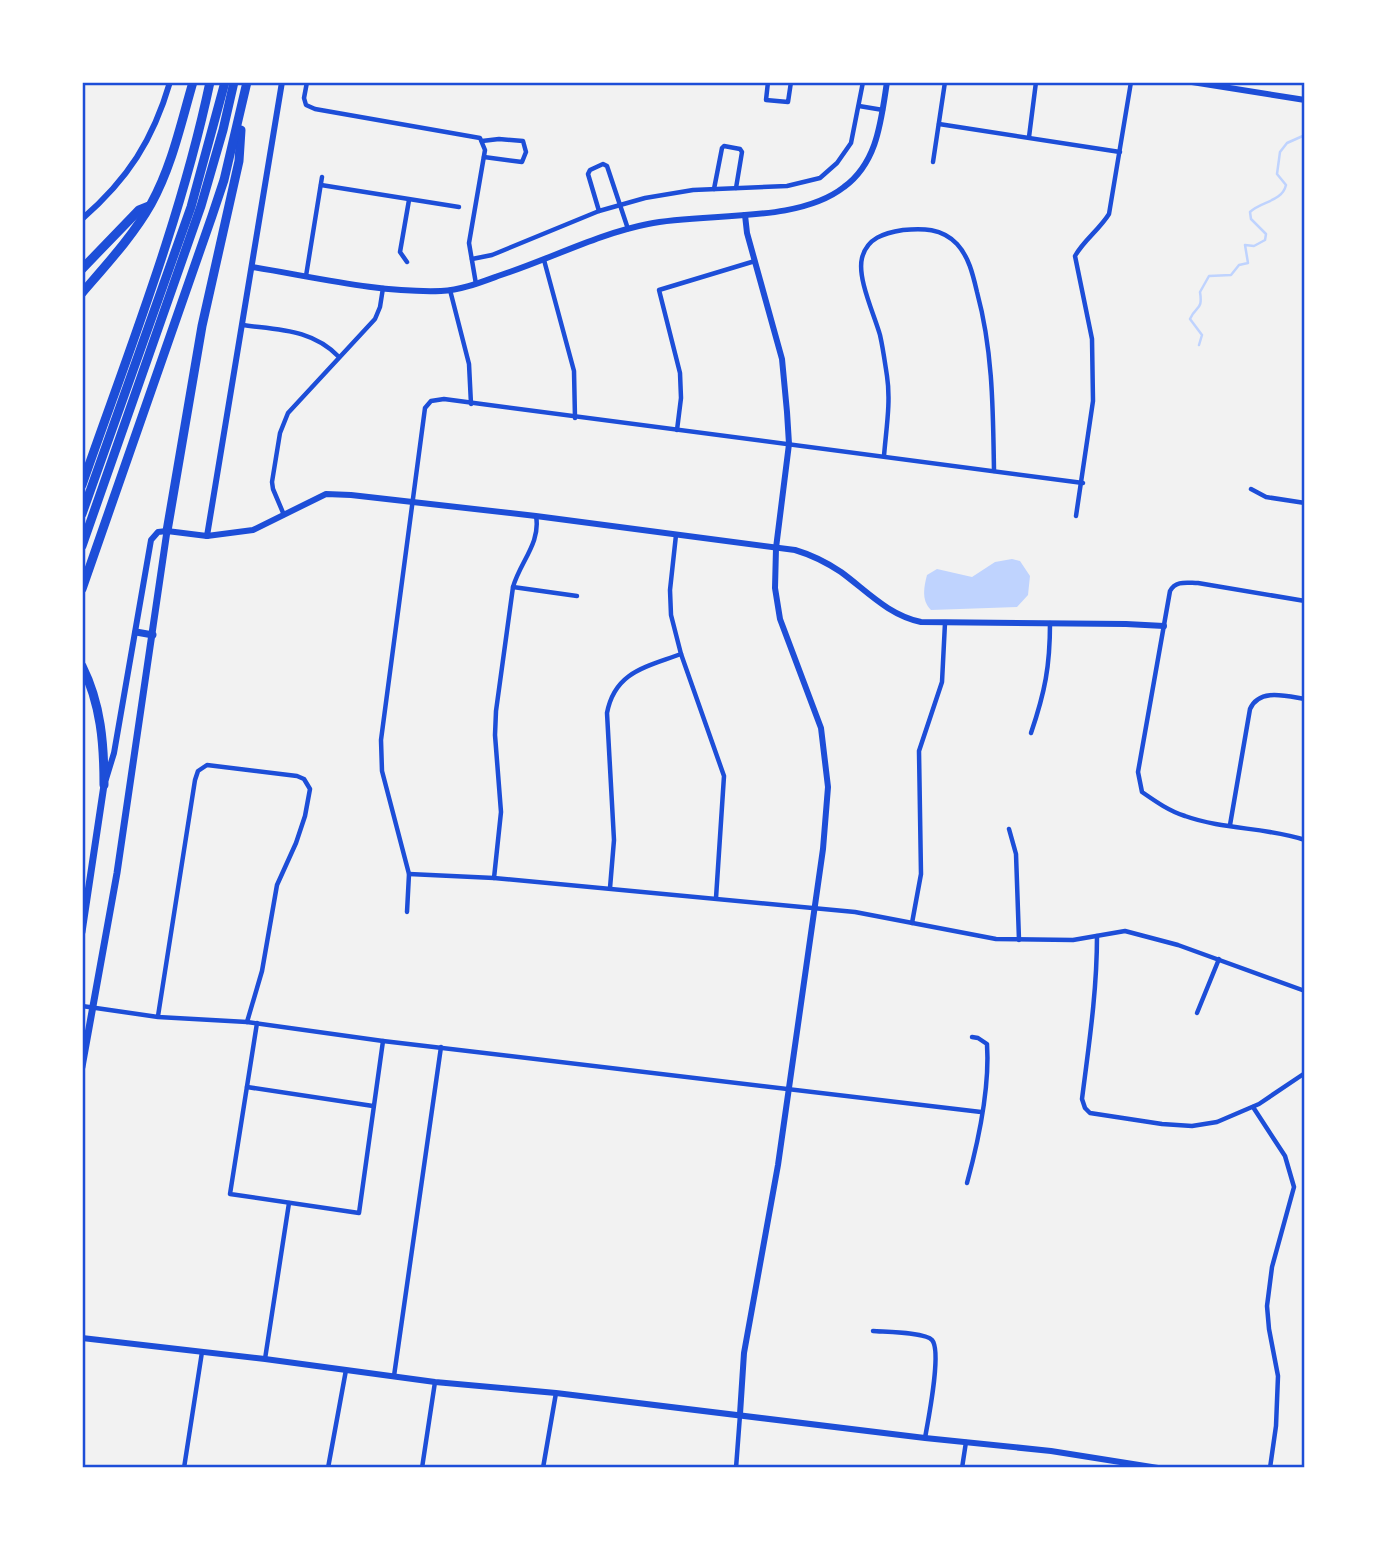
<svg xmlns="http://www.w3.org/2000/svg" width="1387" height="1550" font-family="Rubik,sans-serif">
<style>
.water{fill:#bfd3fe}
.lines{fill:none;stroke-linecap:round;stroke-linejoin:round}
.stream{stroke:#bfd3fe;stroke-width:2.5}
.minor{stroke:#1d4ed8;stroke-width:4.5}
.tertiary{stroke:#1d4ed8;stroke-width:6}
.secondary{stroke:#1d4ed8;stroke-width:6}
.primary{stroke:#1d4ed8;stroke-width:7}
.motorway{stroke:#1d4ed8;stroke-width:9}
.neatline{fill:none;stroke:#1d4ed8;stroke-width:2.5}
</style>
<rect width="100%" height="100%" fill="#f2f2f2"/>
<path class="water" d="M 1012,559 L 1020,561 L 1030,576 L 1028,595 L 1017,607 L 931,610 C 921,600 924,587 927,575 L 937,569 L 972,577 L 995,562 Z"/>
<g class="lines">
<path class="stream" d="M 1199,345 L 1202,335 L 1190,319 C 1196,305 1203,311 1200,292 L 1209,276 L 1231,275 L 1239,265 L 1248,263 L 1245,245 L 1254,246 L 1265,240 L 1266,234 L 1251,219 L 1250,212 C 1261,201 1282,202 1286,185 L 1277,174 L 1280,152 L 1287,143 L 1305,135"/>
<g class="minor">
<path d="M 307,82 L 304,98 L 306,105 L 315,109 L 480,138 L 485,150 L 469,243 L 476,284"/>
<path d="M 768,82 L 766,100 L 788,102 L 791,82"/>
<path d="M 859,106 L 883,110"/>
<path d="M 939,124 L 1120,152"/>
<path d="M 1029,137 L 1036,82"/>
<path d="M 482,141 L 499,139 L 523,141 L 526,152 L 522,162 L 484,157"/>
<path d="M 933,162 L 945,82"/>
<path d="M 321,185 L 459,207"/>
<path d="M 714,189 L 722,148 L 724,146 L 740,149 L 742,152 L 736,188"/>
<path d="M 599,211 L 588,174 L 590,170 L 603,164 L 607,166 L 628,229"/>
<path d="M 472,259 L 492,255 L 599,211 L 645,198 L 693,190 L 787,186 L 820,178 L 837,163 L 851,143 L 863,82"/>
<path d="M 544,260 L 574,371 L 575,418"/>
<path d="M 407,262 L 400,252 L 409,200"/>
<path d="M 306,276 L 322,177"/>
<path d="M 450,290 L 469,364 L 471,404"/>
<path d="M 242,325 C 279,330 312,329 339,357"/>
<path d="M 677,430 L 681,398 L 680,373 L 659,290 L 755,261"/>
<path d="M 884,456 C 886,430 891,402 887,376 C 885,363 883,348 880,335 C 874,314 857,278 862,258 C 867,238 884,233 903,230 C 922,228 942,228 957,244 C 969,257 973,275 977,292 C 993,351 993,410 994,471"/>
<path d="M 1251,489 L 1266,497 L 1305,503"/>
<path d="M 284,515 L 273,489 L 272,482 L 280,433 L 288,413 L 375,319 L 380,307 L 383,288"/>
<path d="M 1076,516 L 1093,401 L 1092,339 L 1075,256 C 1084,240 1099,230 1109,214 L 1131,82"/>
<path d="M 676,535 L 670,590 L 671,615 L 681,654 L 724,776 L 716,898"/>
<path d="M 513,587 L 577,596"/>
<path d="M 1305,601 L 1198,583 C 1187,583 1176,580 1170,591 L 1138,772 L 1142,792 C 1155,801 1169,811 1185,816 C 1224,830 1266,827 1305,840"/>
<path d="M 1031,733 C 1045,692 1050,666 1050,623"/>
<path d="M 1230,825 L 1250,709 C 1259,688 1286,696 1305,699"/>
<path d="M 1009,829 L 1016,854 L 1019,940"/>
<path d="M 409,874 L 494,878 L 855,912 L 996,939 L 1073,940 L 1125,931 L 1178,945 L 1305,991"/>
<path d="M 494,878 L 501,812 L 495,735 L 496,711 L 513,587 C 520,562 541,543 536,516"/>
<path d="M 610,888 L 614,840 L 607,713 C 615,671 647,667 681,654"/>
<path d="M 407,912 L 409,874 L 382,771 L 381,740 L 425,408 L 431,401 L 444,399 L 1083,483"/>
<path d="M 912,923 L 921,874 L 919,751 L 942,682 L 945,623"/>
<path d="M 1097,936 C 1097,991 1089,1044 1082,1099 L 1085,1108 L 1090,1113 L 1162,1124 L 1192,1126 L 1217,1122 L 1259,1104 L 1305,1073"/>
<path d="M 82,1006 L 158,1017 L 247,1022 L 383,1041 L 981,1112"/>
<path d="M 1197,1013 L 1219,959"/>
<path d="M 158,1016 L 195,780 L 198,771 L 207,765 L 297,776 L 304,779 L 310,789 L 305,816 L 296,843 L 277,885 L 262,971 L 247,1022"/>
<path d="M 257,1023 L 230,1194 L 359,1213 L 383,1041"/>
<path d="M 247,1087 L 373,1106"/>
<path d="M 1253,1107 L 1285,1156 L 1294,1187 L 1272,1267 L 1267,1306 L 1269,1329 L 1278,1376 L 1276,1426 L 1270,1468"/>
<path d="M 967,1183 C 979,1139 990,1089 987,1044 L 978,1038 L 972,1037"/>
<path d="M 873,1331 C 885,1332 925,1332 932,1340 C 942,1351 928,1421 925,1438"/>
<path d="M 265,1359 L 289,1203"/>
<path d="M 394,1376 L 441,1047"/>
<path d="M 184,1468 L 202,1352"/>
<path d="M 328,1468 L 346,1370"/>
<path d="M 422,1468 L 435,1382"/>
<path d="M 543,1468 L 556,1393"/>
<path d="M 736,1468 L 740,1415"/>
<path d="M 962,1468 L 966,1442"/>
</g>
<g class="tertiary">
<path d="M 1192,82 L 1305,100"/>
<path d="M 252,267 C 314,277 378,293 441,291 C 461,290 479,283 498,276 C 548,260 597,234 648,224 C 706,212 797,224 844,187 C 878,162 881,120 887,82"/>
<path d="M 207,536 L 253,530 L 326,494 L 351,495 L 536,516 L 795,550 C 812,555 826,562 841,572 C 867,591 888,615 921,622 L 1126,624 L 1164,626"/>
<path d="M 82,1338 L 265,1359 L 435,1382 L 556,1393 L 925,1438 L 1051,1451 L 1158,1468"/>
<path d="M 740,1414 L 744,1353 L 778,1165 L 823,849 L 828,787 L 821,728 L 780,619 L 775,588 L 776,548 L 789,444 L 787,412 L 782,359 L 747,233 L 745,215"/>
</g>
<g class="secondary">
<path d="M 82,219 C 128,179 153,140 170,82"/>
<path d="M 106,779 L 114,753 L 151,540 L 158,532 L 167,531 L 207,536 L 282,82"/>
</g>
<g class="primary">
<path d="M 136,632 L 153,635"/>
<path d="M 82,932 L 104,785"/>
<path d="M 82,1067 L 117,873 L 167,531"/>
</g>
<g class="motorway">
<path d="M 82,269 L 139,210 L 149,206"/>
<path d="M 82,293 C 106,265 133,236 151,204 C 172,166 181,123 193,82"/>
<path d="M 82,485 C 128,353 181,220 210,82"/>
<path d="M 82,514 L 191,207 L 225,82"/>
<path d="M 167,531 L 202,326 L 239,161 L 241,130"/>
<path d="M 82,546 L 201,206 L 223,130 L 234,82"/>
<path d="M 82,589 L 212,216 L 224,180 L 247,82"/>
<path d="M 82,666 C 101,704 104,744 104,785"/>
</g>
</g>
<rect width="1387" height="1550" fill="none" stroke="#ffffff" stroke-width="168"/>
<rect x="84" y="84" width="1219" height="1382" class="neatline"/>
</svg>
